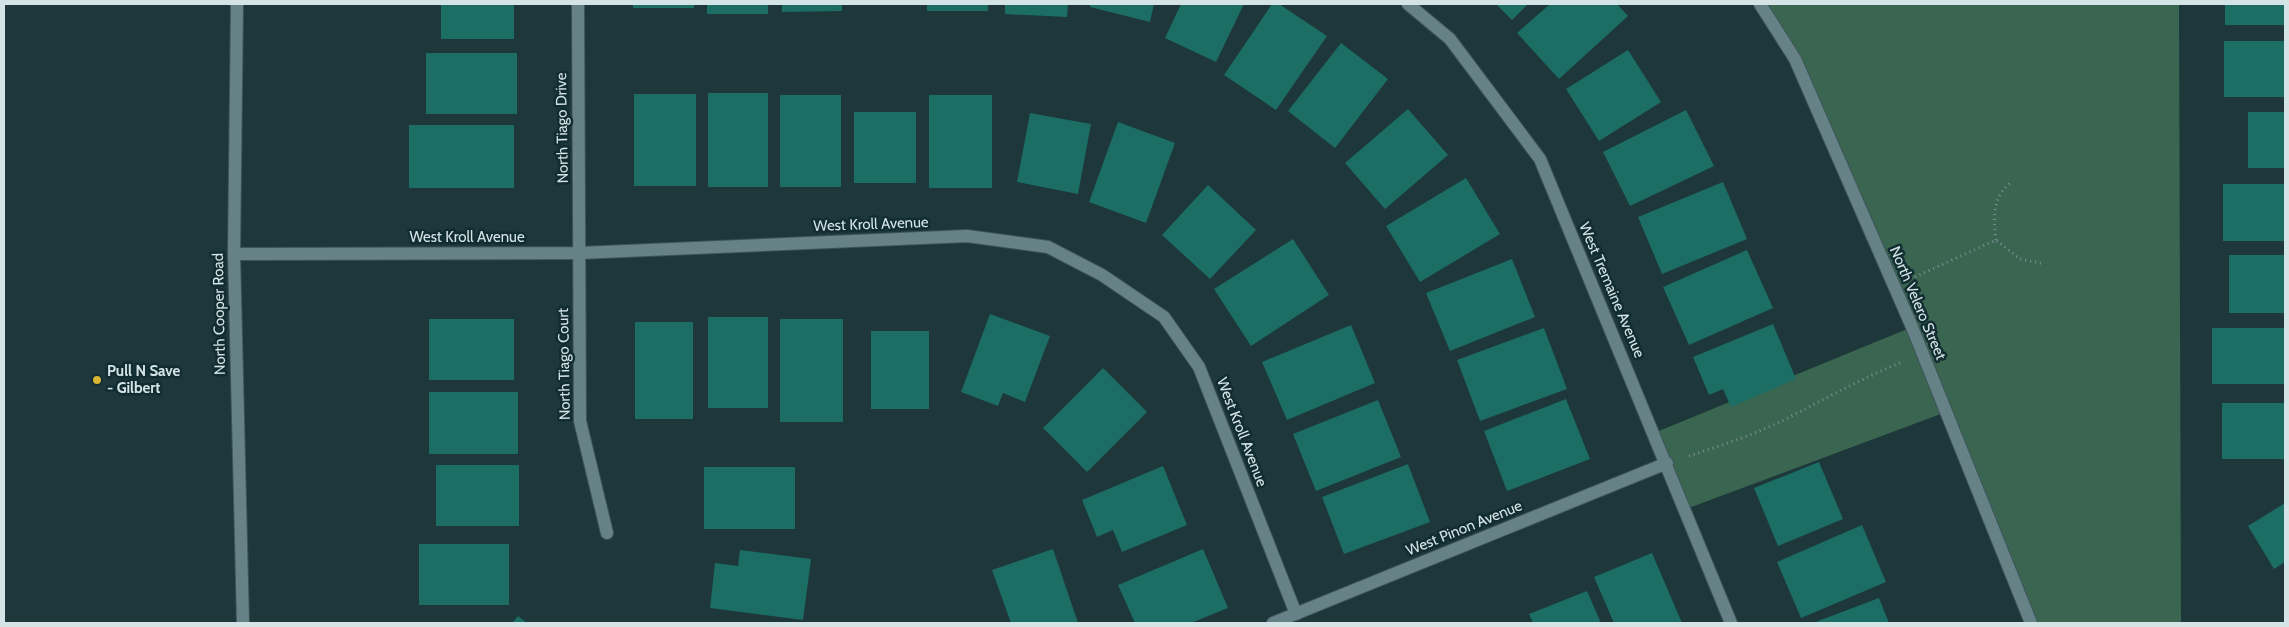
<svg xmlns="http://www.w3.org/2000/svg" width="2289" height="627" font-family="Cabin,sans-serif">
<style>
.green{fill:#3a6550}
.building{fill:#1c6d64}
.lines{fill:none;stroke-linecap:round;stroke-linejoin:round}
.minor-casing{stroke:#3e5559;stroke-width:14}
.secondary-casing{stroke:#3e5559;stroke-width:14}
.path{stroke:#7c9093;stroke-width:3;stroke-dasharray:1 4;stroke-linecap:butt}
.minor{stroke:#668287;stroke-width:12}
.secondary{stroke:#668287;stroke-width:12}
.poi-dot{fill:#d8b434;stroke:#122d31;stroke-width:2}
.labels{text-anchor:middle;stroke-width:5;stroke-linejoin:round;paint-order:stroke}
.street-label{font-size:15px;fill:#d4e4e6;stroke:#122d31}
.poi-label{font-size:15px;font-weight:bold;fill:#d4e4e6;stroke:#122d31;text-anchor:start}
</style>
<rect width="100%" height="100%" fill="#1d373b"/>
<path class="green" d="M 1760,4 L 2179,4 L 2181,623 L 2031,623 L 1946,412 L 1686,509 L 1654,433 L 1912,327 L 1795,59 Z"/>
<g class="building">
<rect x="441" y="4" width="73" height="35"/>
<rect x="633" y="4" width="61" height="4"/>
<rect x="707" y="4" width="61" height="10"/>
<path d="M 782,4 L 842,4 L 842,11 L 782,12 Z"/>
<rect x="927" y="4" width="61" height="7"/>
<path d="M 1005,4 L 1068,4 L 1067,17 L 1005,14 Z"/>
<path d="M 1090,4 L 1154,4 L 1150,22 L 1090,7 Z"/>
<path d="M 1181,4 L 1244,4 L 1216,62 L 1165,38 Z"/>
<path d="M 1272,4 L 1279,4 L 1327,36 L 1276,110 L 1224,75 Z"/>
<path d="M 1496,4 L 1528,4 L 1512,20 Z"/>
<path d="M 1550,4 L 1617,4 L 1628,16 L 1559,79 L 1517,33 Z"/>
<rect x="2225" y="4" width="60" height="21"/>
<rect x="2224" y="41" width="61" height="56"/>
<path d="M 1341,43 L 1388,79 L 1335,148 L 1288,111 Z"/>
<path d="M 1628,50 L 1661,102 L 1599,141 L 1566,89 Z"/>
<rect x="426" y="53" width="91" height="61"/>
<rect x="708" y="93" width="60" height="94"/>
<rect x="634" y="94" width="62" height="92"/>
<rect x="780" y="95" width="61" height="92"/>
<rect x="929" y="95" width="63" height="93"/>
<path d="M 1408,109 L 1448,155 L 1385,209 L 1345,163 Z"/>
<path d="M 1686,110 L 1714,166 L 1630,206 L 1603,152 Z"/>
<rect x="854" y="112" width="62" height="71"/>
<rect x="2248" y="112" width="37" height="56"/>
<path d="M 1030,113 L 1091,124 L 1078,194 L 1017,182 Z"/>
<path d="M 1118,122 L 1175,143 L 1146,223 L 1089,202 Z"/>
<rect x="409" y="125" width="105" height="63"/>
<path d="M 1466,178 L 1500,234 L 1420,282 L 1386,226 Z"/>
<path d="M 1723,182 L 1747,239 L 1662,274 L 1638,217 Z"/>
<rect x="2223" y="184" width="62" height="57"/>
<path d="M 1208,185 L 1256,230 L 1210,279 L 1162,235 Z"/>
<path d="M 1293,239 L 1329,295 L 1251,346 L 1214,289 Z"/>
<path d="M 1747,250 L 1773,308 L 1689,345 L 1663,287 Z"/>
<rect x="2229" y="255" width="56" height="58"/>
<path d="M 1512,259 L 1535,317 L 1450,351 L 1426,293 Z"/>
<path d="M 990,314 L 1050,336 L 1025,402 L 1003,393 L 998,406 L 961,392 Z"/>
<rect x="708" y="317" width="60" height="91"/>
<rect x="429" y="319" width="85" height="61"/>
<rect x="780" y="319" width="63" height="103"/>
<rect x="635" y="322" width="58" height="97"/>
<path d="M 1773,324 L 1796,379 L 1731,407 L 1723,389 L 1709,395 L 1693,357 Z"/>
<path d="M 1351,325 L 1375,383 L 1287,420 L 1262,362 Z"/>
<path d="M 1544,328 L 1567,389 L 1480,421 L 1457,360 Z"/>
<rect x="2212" y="328" width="73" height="56"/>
<rect x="871" y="331" width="58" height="78"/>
<path d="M 1103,368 L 1147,412 L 1087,472 L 1043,428 Z"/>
<rect x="429" y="392" width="89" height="62"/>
<path d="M 1566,399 L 1590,459 L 1507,491 L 1484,431 Z"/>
<path d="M 1378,400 L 1401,457 L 1316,491 L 1293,434 Z"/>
<rect x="2222" y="403" width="63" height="56"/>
<path d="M 1819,462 L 1843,519 L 1778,546 L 1754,488 Z"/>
<path d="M 1408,464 L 1430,522 L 1344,554 L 1322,497 Z"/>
<rect x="436" y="465" width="83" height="61"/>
<path d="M 1163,466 L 1187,525 L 1122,552 L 1113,530 L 1097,537 L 1082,500 Z"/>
<rect x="704" y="467" width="91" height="62"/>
<path d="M 2285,503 L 2285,562 L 2274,569 L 2248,526 Z"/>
<path d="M 1862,525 L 1886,582 L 1801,618 L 1777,562 Z"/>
<rect x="419" y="544" width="90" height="61"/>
<path d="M 1053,549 L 1078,623 L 1011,623 L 992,570 Z"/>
<path d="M 1203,549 L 1228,608 L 1191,623 L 1135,623 L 1118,585 Z"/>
<path d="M 740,550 L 811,559 L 803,620 L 710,608 L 715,563 L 738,566 Z"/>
<path d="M 1652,553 L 1682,623 L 1614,623 L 1594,577 Z"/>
<path d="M 1587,591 L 1601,623 L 1533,623 L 1529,614 Z"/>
<path d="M 1879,598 L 1889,623 L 1813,623 Z"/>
<path d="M 518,616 L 527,623 L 512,623 Z"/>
</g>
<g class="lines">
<g class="minor-casing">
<g id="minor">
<path d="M 578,4 L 580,421 L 607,533"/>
<path d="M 1408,4 L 1450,39 L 1540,159 L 1731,623"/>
<path d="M 1760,4 L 1795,59 L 1912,327 L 2031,623"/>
<path d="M 234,254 L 580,253 L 967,236 L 1048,247 L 1102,275 L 1164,317 L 1199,367 L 1296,614"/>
<path d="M 1273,623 L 1667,463"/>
</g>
</g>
<g class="secondary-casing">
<path id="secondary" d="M 237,4 L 234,254 L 243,623"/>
</g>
<g class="path">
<path d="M 1996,240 C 1993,218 1992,196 2012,182"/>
<path d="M 1915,277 L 1996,240 L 2020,259 L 2044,264"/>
<path d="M 1689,456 C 1720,446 1753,435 1782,421 C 1823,400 1860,379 1902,362"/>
</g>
<use href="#minor" class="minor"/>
<use href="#secondary" class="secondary"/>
</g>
<circle class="poi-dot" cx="97" cy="380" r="5"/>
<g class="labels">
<g class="street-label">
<text transform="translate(562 128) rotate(-91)" y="5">North Tiago Drive</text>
<text transform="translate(871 224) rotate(-2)" y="5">West Kroll Avenue</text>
<text x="467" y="242">West Kroll Avenue</text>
<text transform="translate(1612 290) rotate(67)" y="5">West Tremaine Avenue</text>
<text transform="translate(1918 303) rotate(67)" y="5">North Velero Street</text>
<text transform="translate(219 314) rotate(-91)" y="5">North Cooper Road</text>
<text transform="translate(564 364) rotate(-91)" y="5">North Tiago Court</text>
<text transform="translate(1242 432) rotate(69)" y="5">West Kroll Avenue</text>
<text transform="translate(1464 528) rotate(-22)" y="5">West Pinon Avenue</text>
</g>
<g class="poi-label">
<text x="107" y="376">Pull N Save<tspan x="107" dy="17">- Gilbert</tspan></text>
</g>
</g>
<rect width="2289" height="627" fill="none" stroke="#d4e4e6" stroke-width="10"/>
</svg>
